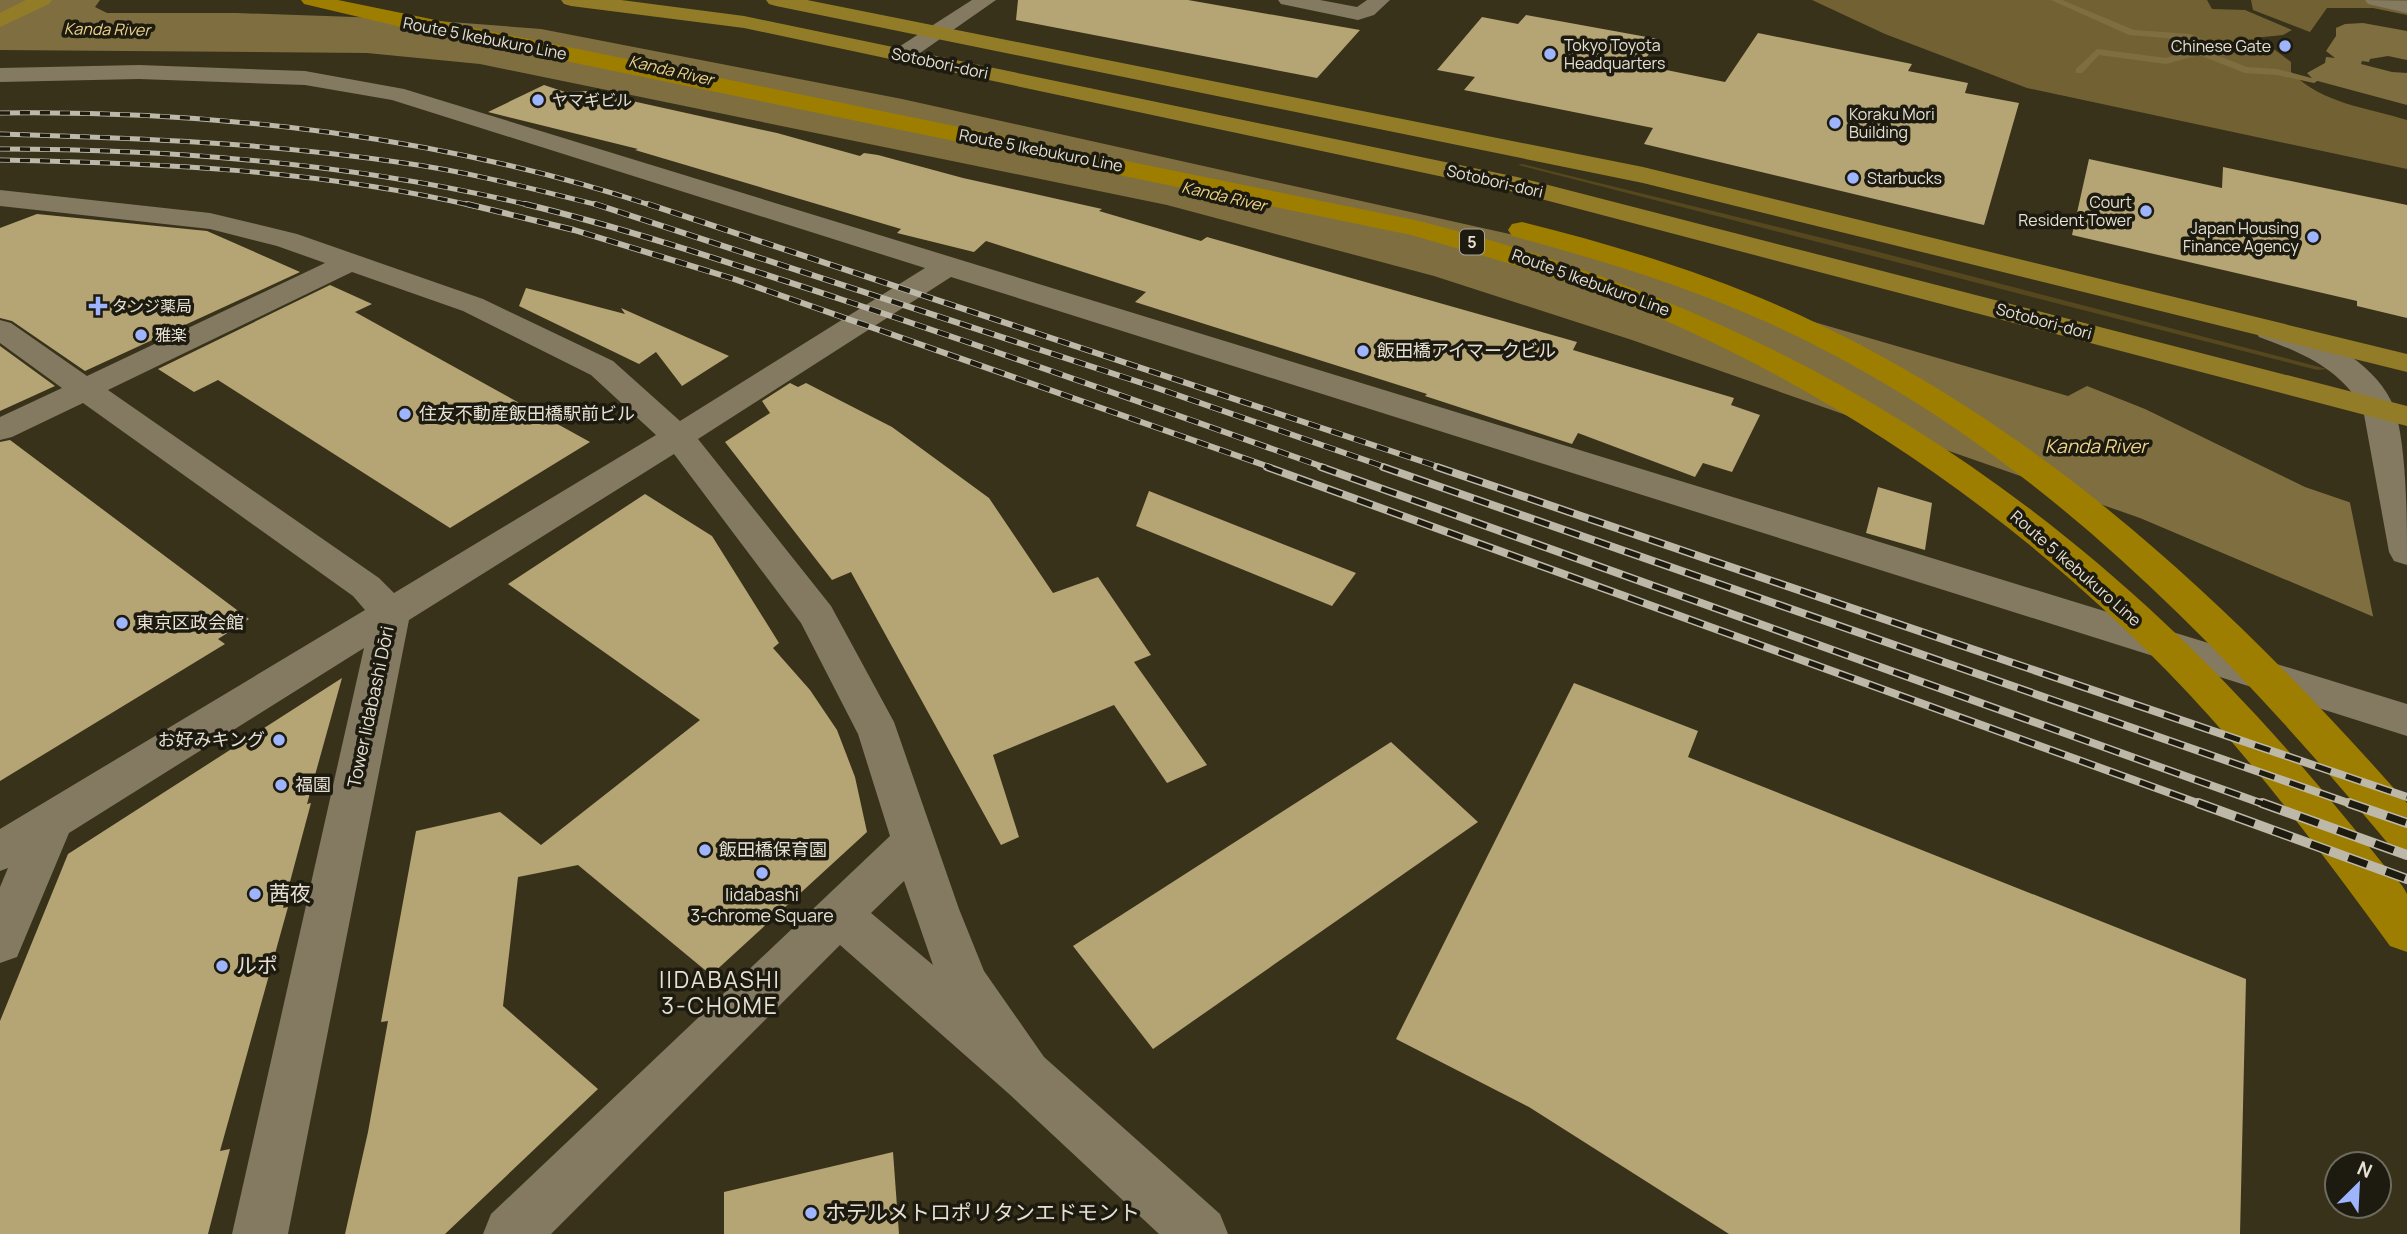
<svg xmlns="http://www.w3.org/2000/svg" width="2407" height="1234" font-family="Manrope,'Noto Sans JP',sans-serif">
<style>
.green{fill:#56481e}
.forest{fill:#726233}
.water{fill:#7f6f40}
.pier{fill:#39321a}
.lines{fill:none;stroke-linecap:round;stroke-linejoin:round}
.stream{fill:#7f6f40;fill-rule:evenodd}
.building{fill:#b5a474}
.minor{fill:#837a61;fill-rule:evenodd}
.major{fill:#937c27;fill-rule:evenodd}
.highway{fill:#9d7e00;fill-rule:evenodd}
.rail-far3-casing{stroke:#bdb8a7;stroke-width:5}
.rail-far2-casing{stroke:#bdb8a7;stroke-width:6}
.rail-far1-casing{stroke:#bdb8a7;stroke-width:8}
.rail-casing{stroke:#bdb8a7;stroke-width:10}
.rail-far3{stroke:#1d1a10;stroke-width:3.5;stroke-dasharray:10;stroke-linecap:butt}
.rail-far2{stroke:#1d1a10;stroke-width:4.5;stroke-dasharray:12;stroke-linecap:butt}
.rail-far1{stroke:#1d1a10;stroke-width:5;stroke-dasharray:16;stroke-linecap:butt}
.rail{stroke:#1d1a10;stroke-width:7;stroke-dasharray:20;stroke-linecap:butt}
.poi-dot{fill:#9eb4fd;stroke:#1d1a10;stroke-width:2.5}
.labels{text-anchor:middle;stroke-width:7;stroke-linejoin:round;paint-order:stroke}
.far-water-label{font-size:16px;font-style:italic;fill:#f0d68b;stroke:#1d1a10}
.far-street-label{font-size:16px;fill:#e6e1d3;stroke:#1d1a10}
.far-poi-label{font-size:16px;fill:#e6e1d3;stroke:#1d1a10;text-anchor:start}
.shield{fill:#1d1a10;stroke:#aaa598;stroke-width:2}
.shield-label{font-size:16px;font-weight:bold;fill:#e6e1d3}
.poi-label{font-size:18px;fill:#e6e1d3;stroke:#1d1a10;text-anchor:start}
.street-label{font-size:18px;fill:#e6e1d3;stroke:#1d1a10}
.water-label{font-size:19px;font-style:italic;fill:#f0d68b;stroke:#1d1a10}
.near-poi-label{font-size:21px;fill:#e6e1d3;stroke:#1d1a10;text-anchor:start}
.near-neighbourhood-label{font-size:23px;letter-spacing:2px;fill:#e6e1d3;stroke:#1d1a10}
</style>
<rect width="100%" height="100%" fill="#39321a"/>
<path class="green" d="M 1522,164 L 1875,251 L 2327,369 L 2317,370 L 1518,165 Z"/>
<g class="forest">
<path d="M 1812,0 L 2207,0 L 2212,9 L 2245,10 L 2292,30 L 2283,35 L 2254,38 L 2254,42 L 2275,50 L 2291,62 L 2291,72 C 2323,104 2365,107 2407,120 L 2407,169 L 2027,88 L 1885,34 Z"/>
<path d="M 2251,0 L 2407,0 L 2407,15 L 2373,8 L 2327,8 L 2310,32 L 2253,10 Z"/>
</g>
<g class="water">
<path d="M 0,0 L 100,0 L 95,7 L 107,13 L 236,13 L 411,19 L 541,29 L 902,99 L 1523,237 L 2068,396 L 2087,386 L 2145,409 L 2305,487 L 2407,522 L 2407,631 L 2140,518 L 1632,340 L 1434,276 L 1167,205 L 480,64 L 367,53 L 0,50 Z"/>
<path d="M 2363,23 L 2407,31 L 2407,60 L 2388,56 L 2370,59 L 2369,62 L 2362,61 L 2361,64 L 2392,72 L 2407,73 L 2407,105 L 2314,80 L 2307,73 L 2325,63 L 2326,57 L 2335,58 L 2326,51 L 2336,36 L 2336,28 L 2345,24 Z"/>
</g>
<path class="pier" d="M 2349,498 L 2407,519 L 2407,635 L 2374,621 Z"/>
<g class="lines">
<path class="stream" d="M 2051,0 L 2062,0 L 2134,30 L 2191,34 L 2211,43 L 2209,52 L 2247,67 L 2277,69 L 2319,80 L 2314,83 L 2277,75 L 2245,73 L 2199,55 L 2166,64 L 2099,55 L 2082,73 L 2076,73 L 2076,69 L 2097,49 L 2166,58 L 2203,46 L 2189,40 L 2129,35 Z"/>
</g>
<g class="building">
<path d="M 1018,0 L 1188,0 L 1360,30 L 1317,78 L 1016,20 Z"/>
<path d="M 1526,15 L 1658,39 L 1642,65 L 1725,82 L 1758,33 L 1912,64 L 1908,71 L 1968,83 L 1965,93 L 2019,103 L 1984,225 L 1644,144 L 1653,128 L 1464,90 L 1475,77 L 1437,70 L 1482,17 L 1518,24 Z"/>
<path d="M 544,85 L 565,92 L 587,91 L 777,133 L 860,156 L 864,153 L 878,155 L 963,178 L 1102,209 L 1099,211 L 1201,241 L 1207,237 L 1577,342 L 1573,350 L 1734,398 L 1731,405 L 1760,415 L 1732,472 L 1703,463 L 1695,477 L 1578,433 L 1572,444 L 1425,396 L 1427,394 L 1135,302 L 1146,292 L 986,241 L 974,252 L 897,233 L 901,229 L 635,150 L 638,149 L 488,112 Z"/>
<path d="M 2089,159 L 2222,188 L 2223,167 L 2407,205 L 2407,318 L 2357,306 L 2357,301 L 2072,235 Z"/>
<path d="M 37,214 L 207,231 L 300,272 L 85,371 L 12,321 L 0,318 L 0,228 Z"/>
<path d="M 330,285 L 372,304 L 355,312 L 590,442 L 450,528 L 218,380 L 194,392 L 158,369 Z"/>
<path d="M 526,288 L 625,314 L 621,308 L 729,356 L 682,386 L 656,352 L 639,364 L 519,306 Z"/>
<path d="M 0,346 L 55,386 L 0,411 Z"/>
<path d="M 790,383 L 798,387 L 806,383 L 892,427 L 989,498 L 1053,593 L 1098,577 L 1151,655 L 1134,662 L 1207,765 L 1167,783 L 1114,705 L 993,755 L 1019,837 L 1001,845 L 851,572 L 832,580 L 725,442 L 770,413 L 762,401 Z"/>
<path d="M 10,440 L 249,619 L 218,639 L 225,644 L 0,781 L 0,442 Z"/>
<path d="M 1878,487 L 1932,503 L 1925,550 L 1866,533 Z"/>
<path d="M 1149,491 L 1356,573 L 1332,606 L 1136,526 Z"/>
<path d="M 645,494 L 712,536 L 779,643 L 773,648 L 810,690 L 837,730 L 855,777 L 867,832 L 711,975 L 578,865 L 518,877 L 503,1006 L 598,1089 L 445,1234 L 345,1234 L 368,1132 L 388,1021 L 381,1022 L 416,831 L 500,812 L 541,845 L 700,720 L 508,584 Z"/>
<path d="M 342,678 L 307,804 L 311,803 L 283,908 L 288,907 L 220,1151 L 230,1149 L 208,1234 L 0,1234 L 0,1021 L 68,854 Z"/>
<path d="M 1574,683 L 1698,731 L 1688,757 L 2246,979 L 2240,1234 L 1729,1234 L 1529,1107 L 1396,1039 Z"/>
<path d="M 1391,742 L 1478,822 L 1153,1049 L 1073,946 Z"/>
<path d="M 893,1152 L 899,1234 L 724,1234 L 724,1192 Z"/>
</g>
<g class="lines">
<g class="minor">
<path d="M 972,0 L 996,0 L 910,60 L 894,60 L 891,55 L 894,50 Z"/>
<path d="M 1278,0 L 1320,0 L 1357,7 L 1367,0 L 1390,0 L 1374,15 L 1358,20 L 1281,4 Z"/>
<path d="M 2365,0 L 2407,1 L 2407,13 L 2368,4 Z"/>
<path d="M 139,65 L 305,71 L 404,89 L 2407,704 L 2407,736 L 951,277 L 698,439 L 831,606 L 894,722 L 959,909 L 984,971 L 1044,1057 L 1220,1214 L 1228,1234 L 1159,1234 L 1008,1093 L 840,945 L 551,1234 L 483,1234 L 491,1214 L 890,836 L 858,734 L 801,623 L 674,454 L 409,620 L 288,1234 L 232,1234 L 364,648 L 69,833 L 17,957 L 0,963 L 0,887 L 8,868 L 0,871 L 0,829 L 365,610 L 353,596 L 83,403 L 12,437 L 0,440 L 0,417 L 62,388 L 0,343 L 0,320 L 11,323 L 87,376 L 325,263 L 277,246 L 210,229 L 0,206 L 0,190 L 210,213 L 297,234 L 483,299 L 613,361 L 680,421 L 925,268 L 392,100 L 305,85 L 139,79 L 0,82 L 0,68 ZM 352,272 L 463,311 L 591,375 L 656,435 L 394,593 L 379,578 L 108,390 ZM 904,881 L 933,965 L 871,913 Z"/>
<path d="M 2270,322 C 2318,334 2375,359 2395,409 C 2407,453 2407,517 2407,565 L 2394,561 L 2389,552 L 2363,409 C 2341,369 2301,352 2259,337 L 2255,331 L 2259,325 Z"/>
</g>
<g class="major">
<path d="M 26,0 L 52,0 L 49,4 L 0,27 L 0,13 Z"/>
<path d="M 561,0 L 621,0 L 744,16 L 1517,177 L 2407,406 L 2407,426 L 1514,192 L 744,28 L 571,6 L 564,4 Z"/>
<path d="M 766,0 L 807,0 L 1643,167 L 2407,354 L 2407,372 L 1643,183 L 776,6 L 769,4 Z"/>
</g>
<g class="highway">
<path d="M 301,0 L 338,0 L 1415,220 C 1769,308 2051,480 2292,755 C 2323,790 2353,827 2383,864 C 2390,873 2403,884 2407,894 C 2407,906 2407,938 2407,952 L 2390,946 C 2321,851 2249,755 2167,671 C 2025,525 1856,406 1671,323 C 1587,285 1499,260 1411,235 L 410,29 L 304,4 Z"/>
<path d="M 1522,222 C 1611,244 1700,271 1784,308 C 2034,419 2228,600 2407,803 L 2407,853 L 2391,847 C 2212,633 2021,436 1762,320 C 1681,284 1597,259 1512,236 L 1508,230 L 1512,224 Z"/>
</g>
<g class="rail-far3-casing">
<g id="rail-far3">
<path d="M 0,113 C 219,110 445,137 653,206"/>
<path d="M 0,134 C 135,138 270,143 404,163 C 471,172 536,190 602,206"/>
<path d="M 0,149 C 179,149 358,164 533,206"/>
<path d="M 0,160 C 159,163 319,170 474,206"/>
</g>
</g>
<g class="rail-far2-casing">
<g id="rail-far2">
<path d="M 467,204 L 574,230 L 734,279 L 1272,468"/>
<path d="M 525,204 C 632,230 736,265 840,299 C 1003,353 1165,411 1326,468"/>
<path d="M 595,204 L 1154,387 L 1388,468"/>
<path d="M 648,204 L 1442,468"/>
</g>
</g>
<g class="rail-far1-casing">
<g id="rail-far1">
<path d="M 1267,467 L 2203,805"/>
<path d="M 1321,467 L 2266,805"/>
<path d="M 1383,467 L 2354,805"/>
<path d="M 1437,467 L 2407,797"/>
</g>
</g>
<g class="rail-casing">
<g id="rail">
<path d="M 2198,803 L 2407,879"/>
<path d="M 2262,803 L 2407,855"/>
<path d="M 2349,803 L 2407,823"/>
</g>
</g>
<use href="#rail-far3" class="rail-far3"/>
<use href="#rail-far2" class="rail-far2"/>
<use href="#rail-far1" class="rail-far1"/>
<use href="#rail" class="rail"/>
</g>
<g class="poi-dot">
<circle cx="2285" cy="46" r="7"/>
<circle cx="1550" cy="54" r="7"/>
<circle cx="538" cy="100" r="7"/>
<circle cx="1835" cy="123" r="7"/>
<circle cx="1853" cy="178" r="7"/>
<circle cx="2146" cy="211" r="7"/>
<circle cx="2313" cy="237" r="7"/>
<path d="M94.5 295.5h7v7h7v7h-7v7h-7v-7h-7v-7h7z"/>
<circle cx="141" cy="335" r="7"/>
<circle cx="1363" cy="351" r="7"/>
<circle cx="405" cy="414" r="7"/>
<circle cx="122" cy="623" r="7"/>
<circle cx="279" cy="740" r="7"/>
<circle cx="281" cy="785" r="7"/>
<circle cx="705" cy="850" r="7"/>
<circle cx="762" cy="873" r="7"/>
<circle cx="255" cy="894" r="7"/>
<circle cx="222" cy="966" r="7"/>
<circle cx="811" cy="1213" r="7"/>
</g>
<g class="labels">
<g class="far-water-label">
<text transform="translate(107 29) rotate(1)" y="6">Kanda River</text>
<text transform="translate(671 70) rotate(13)" y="6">Kanda River</text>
<text transform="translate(1224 196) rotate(13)" y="6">Kanda River</text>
</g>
<g class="far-street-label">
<text transform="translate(485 38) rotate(11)" y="6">Route 5 Ikebukuro Line</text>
<text transform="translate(940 63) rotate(12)" y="6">Sotobori-dori</text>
<text transform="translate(1041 150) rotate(11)" y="6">Route 5 Ikebukuro Line</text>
<text transform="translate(1495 181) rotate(13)" y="6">Sotobori-dori</text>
<text transform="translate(1591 282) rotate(20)" y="6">Route 5 Ikebukuro Line</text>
<text transform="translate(2044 321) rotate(15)" y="6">Sotobori-dori</text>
<text transform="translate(2076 568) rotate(41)" y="6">Route 5 Ikebukuro Line</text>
</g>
<g class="far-poi-label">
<text x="1564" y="51">Tokyo Toyota<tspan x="1564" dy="18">Headquarters</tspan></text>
<text x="2271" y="52" text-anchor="end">Chinese Gate</text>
<text x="552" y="106">ヤマギビル</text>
<text x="1849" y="120">Koraku Mori<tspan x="1849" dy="18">Building</tspan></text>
<text x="1867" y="184">Starbucks</text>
<text x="2132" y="208" text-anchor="end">Court<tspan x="2132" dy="18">Resident Tower</tspan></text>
<text x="2299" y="234" text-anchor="end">Japan Housing<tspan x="2299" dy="18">Finance Agency</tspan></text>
<text x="112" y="312">タンジ薬局</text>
<text x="155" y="341">雅楽</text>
</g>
<rect class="shield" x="1460" y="229.5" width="24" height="25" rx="5"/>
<g class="shield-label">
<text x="1472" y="248">5</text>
</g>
<g class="poi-label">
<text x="1377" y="357">飯田橋アイマークビル</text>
<text x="419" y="420">住友不動産飯田橋駅前ビル</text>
<text x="136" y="629">東京区政会館</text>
<text x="265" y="746" text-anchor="end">お好みキング</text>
<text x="295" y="791">福園</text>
<text x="719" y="856">飯田橋保育園</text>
<text x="762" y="901" text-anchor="middle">Iidabashi<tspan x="762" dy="21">3-chrome Square</tspan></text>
</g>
<g class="street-label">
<text transform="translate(371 707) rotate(-78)" y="6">Tower Iidabashi Dōri</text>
</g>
<g class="water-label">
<text x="2096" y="453">Kanda River</text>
</g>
<g class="near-poi-label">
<text x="269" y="901">茜夜</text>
<text x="236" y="973">ルポ</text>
<text x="825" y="1220">ホテルメトロポリタンエドモント</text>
</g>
<g class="near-neighbourhood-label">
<text x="720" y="988">IIDABASHI<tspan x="720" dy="26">3-CHOME</tspan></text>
</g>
</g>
<g transform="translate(2358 1185) rotate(24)"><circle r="33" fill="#1d1a10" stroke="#6d6a5e" stroke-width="2"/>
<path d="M0-5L12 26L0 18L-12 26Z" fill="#9eb4fd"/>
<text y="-10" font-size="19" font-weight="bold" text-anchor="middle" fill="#e6e1d3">N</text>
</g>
</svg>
